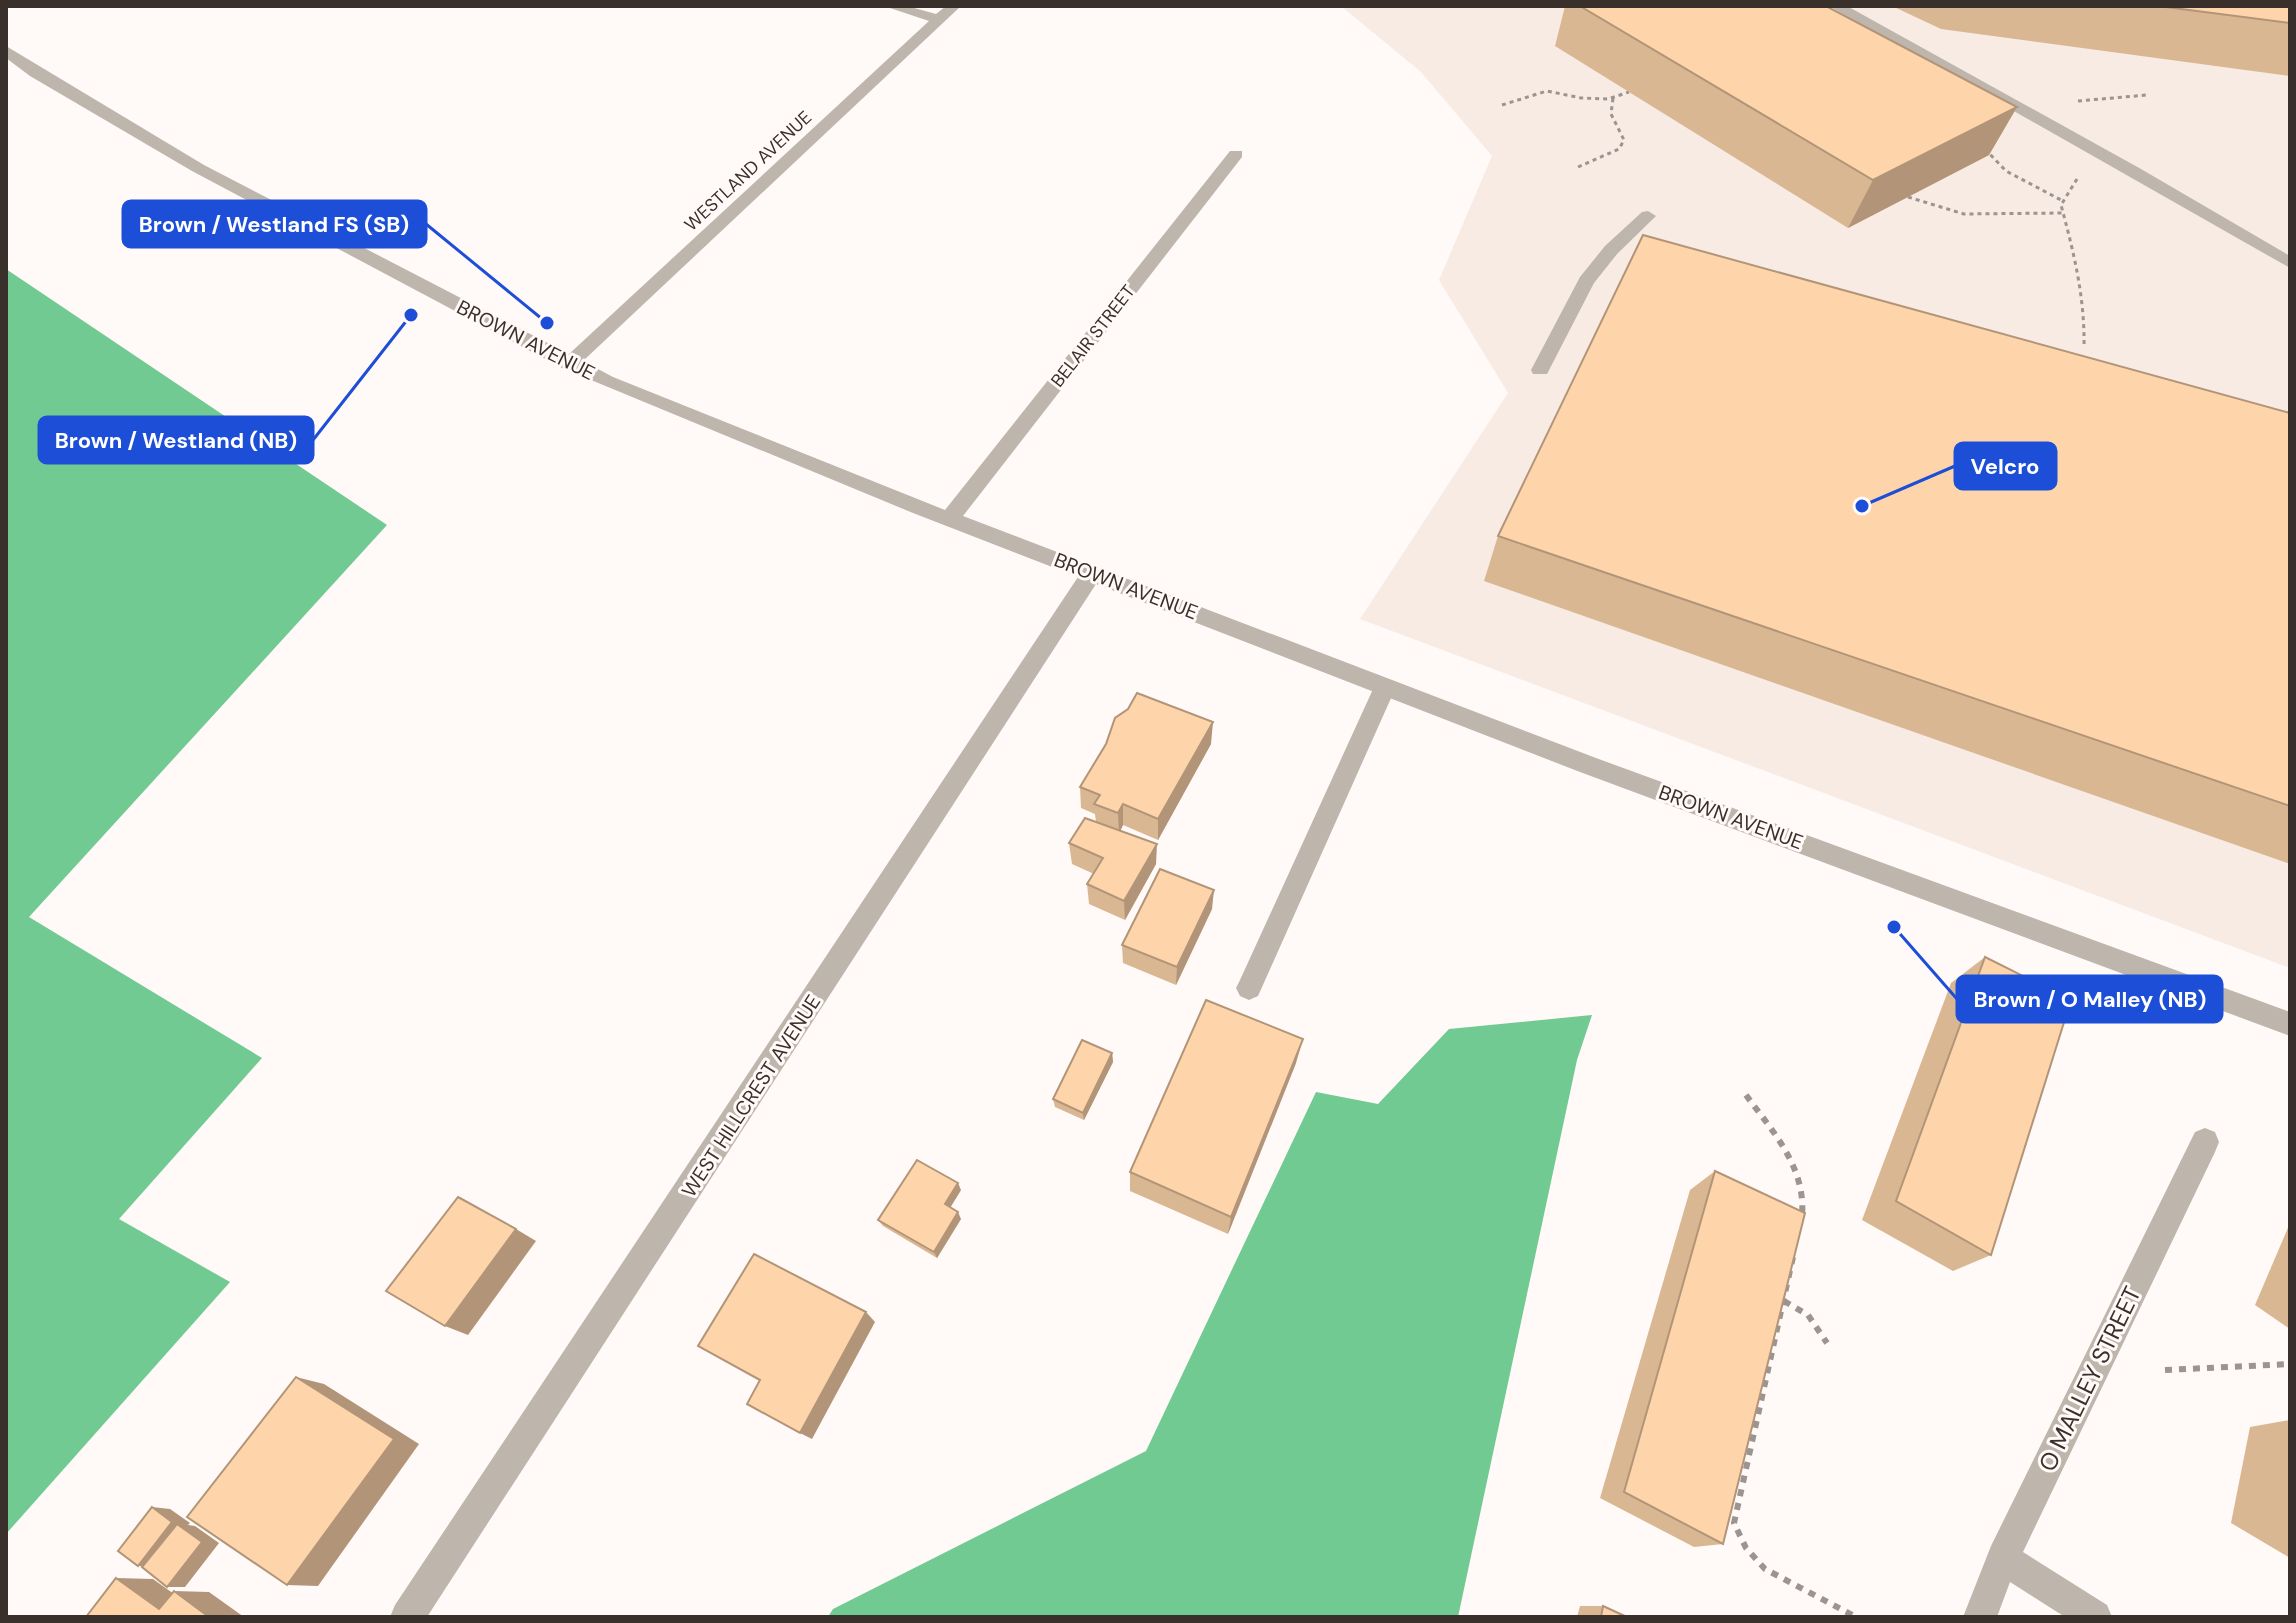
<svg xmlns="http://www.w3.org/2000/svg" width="2296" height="1623" font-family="'DM Sans',sans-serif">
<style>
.built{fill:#f8ebe4}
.forest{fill:#71ca92}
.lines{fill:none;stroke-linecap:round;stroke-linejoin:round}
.path-far1{stroke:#9b9490;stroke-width:3;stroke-dasharray:4 4;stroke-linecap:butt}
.path{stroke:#9b9490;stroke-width:6;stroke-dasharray:7 7;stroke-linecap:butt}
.service{fill:#beb5ad;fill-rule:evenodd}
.minor{fill:#beb5ad;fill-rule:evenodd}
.wall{fill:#dab793}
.shaded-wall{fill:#b29578}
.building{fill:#fed5ab;stroke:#b29578;stroke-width:2}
.labels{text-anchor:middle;stroke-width:6;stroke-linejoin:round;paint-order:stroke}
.far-street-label{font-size:18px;fill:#39302b;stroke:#fff9f7}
.street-label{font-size:20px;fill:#39302b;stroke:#fff9f7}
.near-street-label{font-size:24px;fill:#39302b;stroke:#fff9f7}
.leader{fill:none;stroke:#1d4ed8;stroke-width:3}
.callout-dot{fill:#1d4ed8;stroke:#fff9f7;stroke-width:3}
.callout{fill:#1d4ed8;stroke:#1d4ed8;stroke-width:3}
.callout-label{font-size:22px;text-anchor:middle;font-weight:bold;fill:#fff}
</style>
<rect width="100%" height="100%" fill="#fff9f7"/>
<path class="built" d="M 1341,6 L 2290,6 L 2290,968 L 1360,619 L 1508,393 L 1439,280 L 1492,156 L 1421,72 Z"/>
<g class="forest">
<path d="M 6,269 L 387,525 L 29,917 L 262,1058 L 119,1219 L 230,1282 L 6,1534 Z"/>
<path d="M 1592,1015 L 1577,1060 L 1458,1617 L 828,1617 L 833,1609 L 1146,1451 L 1316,1092 L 1378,1104 L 1449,1029 Z"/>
</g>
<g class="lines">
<g class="path-far1">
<path d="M 2078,101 L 2147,95"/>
<path d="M 1502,105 L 1547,91 L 1581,98 L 1608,99 L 1629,92"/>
<path d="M 1985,149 L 2006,171 L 2063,201"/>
<path d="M 1578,167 L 1619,149 L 1624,140 L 1611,114 L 1613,98"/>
<path d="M 2077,179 L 2061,205 C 2074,253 2085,298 2084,348"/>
<path d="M 1908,197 L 1964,214 L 2062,213"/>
</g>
<g class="path">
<path d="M 1746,1095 C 1773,1132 1806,1167 1802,1216"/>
<path d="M 1793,1257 L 1734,1523 L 1746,1548 L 1765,1569 L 1856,1617"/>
<path d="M 1784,1301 L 1808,1315 L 1827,1343"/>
<path d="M 2165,1370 L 2290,1364"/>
</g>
<g class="service">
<path d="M 1829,6 L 1847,6 L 2141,169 L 2290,256 L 2290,268 Z"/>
<path d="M 1648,211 L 1656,216 L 1617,254 L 1594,283 L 1547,374 L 1533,374 L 1531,370 L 1580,277 L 1605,246 L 1642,212 Z"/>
<path d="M 1385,678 L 1393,681 L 1396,687 L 1258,996 L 1249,1000 L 1240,996 L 1236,988 L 1240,980 L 1374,687 L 1377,681 Z"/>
</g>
<g class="minor">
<path d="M 884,6 L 907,6 L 936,14 L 946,6 L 961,6 L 583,361 L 613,377 L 945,510 L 1230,151 L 1242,151 L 1242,157 L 963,516 L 1596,758 L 2290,1012 L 2290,1036 L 1580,772 L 1096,584 L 427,1617 L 390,1617 L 395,1605 L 1078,577 L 913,513 L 562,368 L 192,171 L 30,76 L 6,58 L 6,46 L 204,165 L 569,354 L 929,21 Z"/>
<path d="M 2205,1128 L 2215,1132 L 2219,1142 L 2215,1152 L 2023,1552 L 2107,1605 L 2112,1617 L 2065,1617 L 2010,1582 L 1997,1617 L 1963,1617 L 1991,1546 L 2195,1132 Z"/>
</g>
</g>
<g class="wall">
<path d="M 1565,6 L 1833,6 L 1831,9 L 2017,107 L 1989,155 L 1848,228 L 1555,46 Z"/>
<path d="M 1892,6 L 2290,6 L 2290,76 L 1941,29 Z"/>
<path d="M 2290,413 L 2290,864 L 1484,581 L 1498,536 Z"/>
<path d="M 1211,744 L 1158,840 L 1123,825 L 1120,831 L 1156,864 L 1125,920 L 1089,904 L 1087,884 L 1094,874 L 1072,864 L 1069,843 L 1096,822 L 1095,814 L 1081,808 L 1080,787 Z"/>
<path d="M 1212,909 L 1176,985 L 1123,963 L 1122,945 Z"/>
<path d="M 1985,957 L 1991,1255 L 1953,1271 L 1862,1220 L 1951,983 Z"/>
<path d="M 1112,1053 L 1113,1062 L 1084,1120 L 1055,1107 L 1053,1099 Z"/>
<path d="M 1296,1063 L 1228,1234 L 1130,1191 L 1130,1172 Z"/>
<path d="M 1715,1171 L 1723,1544 L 1694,1547 L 1600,1498 L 1690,1190 Z"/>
<path d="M 961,1190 L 950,1208 L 961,1219 L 937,1258 L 883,1226 L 878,1220 Z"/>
<path d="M 2290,1223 L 2290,1329 L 2255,1305 Z"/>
<path d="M 2290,1420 L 2290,1558 L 2231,1523 L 2250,1427 Z"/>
<path d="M 1580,1606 L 1603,1606 L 1627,1617 L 1577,1617 Z"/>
</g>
<g class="shaded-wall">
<path d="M 2017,107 L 1989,155 L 1848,228 L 1873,180 Z"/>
<path d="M 1213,722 L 1211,744 L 1158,840 L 1158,819 Z"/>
<path d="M 1123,804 L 1123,825 L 1119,834 L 1118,813 Z"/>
<path d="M 1157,844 L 1156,864 L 1125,920 L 1124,901 Z"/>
<path d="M 1214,890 L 1212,909 L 1176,985 L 1177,967 Z"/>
<path d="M 1303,1039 L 1296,1063 L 1228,1234 L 1231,1217 Z"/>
<path d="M 1112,1053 L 1113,1062 L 1084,1120 L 1083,1113 Z"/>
<path d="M 958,1183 L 961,1190 L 948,1211 L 945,1204 Z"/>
<path d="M 958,1212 L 961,1219 L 937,1258 L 934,1252 Z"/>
<path d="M 516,1229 L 536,1241 L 468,1335 L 445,1326 Z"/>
<path d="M 866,1312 L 875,1322 L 812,1439 L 800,1433 Z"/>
<path d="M 296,1377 L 324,1384 L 419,1444 L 318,1586 L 287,1585 Z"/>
<path d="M 152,1507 L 170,1509 L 190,1523 L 188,1525 L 195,1526 L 219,1543 L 185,1587 L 167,1587 L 156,1567 L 138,1566 Z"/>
<path d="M 116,1578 L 153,1579 L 195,1609 L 159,1609 Z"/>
<path d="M 174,1591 L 209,1592 L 244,1617 L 209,1617 Z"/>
</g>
<g class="building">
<path d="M 1580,6 L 1826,6 L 2017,107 L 1873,180 Z"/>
<path d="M 2158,6 L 2290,6 L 2290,23 Z"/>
<path d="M 1643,235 L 2290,413 L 2290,806 L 1498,536 Z"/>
<path d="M 1137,693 L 1213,722 L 1158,819 L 1123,804 L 1118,813 L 1094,804 L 1100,795 L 1080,787 L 1106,744 L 1115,718 L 1128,709 Z"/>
<path d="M 1085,818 L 1157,844 L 1124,901 L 1087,884 L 1103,858 L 1069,843 Z"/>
<path d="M 1160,869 L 1214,890 L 1177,967 L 1122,945 Z"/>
<path d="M 1985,957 L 2071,1000 L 1991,1255 L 1896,1201 Z"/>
<path d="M 1206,1000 L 1303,1039 L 1231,1217 L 1130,1172 Z"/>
<path d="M 1082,1040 L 1112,1053 L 1083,1113 L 1053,1099 Z"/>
<path d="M 917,1160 L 958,1183 L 945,1204 L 958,1212 L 934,1252 L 878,1220 Z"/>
<path d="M 1715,1171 L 1805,1213 L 1723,1544 L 1624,1492 Z"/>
<path d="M 458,1197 L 516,1229 L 445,1326 L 386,1291 Z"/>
<path d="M 754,1254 L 866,1312 L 800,1433 L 747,1404 L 760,1380 L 698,1346 Z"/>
<path d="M 296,1377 L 394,1439 L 287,1585 L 187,1517 Z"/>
<path d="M 152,1507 L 172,1522 L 138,1566 L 118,1551 Z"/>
<path d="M 177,1524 L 202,1542 L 167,1587 L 142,1567 Z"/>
<path d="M 116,1578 L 159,1609 L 174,1591 L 209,1617 L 86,1617 Z"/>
<path d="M 1603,1606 L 1627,1617 L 1601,1617 Z"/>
</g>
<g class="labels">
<g class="far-street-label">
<text transform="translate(748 171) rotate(-43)" y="6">WESTLAND AVENUE</text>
<text transform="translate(1093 336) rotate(-52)" y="6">BELAIR STREET</text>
</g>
<g class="street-label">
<text transform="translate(526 340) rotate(27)" y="7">BROWN AVENUE</text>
<text transform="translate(1126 586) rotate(21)" y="7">BROWN AVENUE</text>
<text transform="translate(1731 817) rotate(20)" y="7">BROWN AVENUE</text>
<text transform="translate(751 1096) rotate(-57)" y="7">WEST HILLCREST AVENUE</text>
</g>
<g class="near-street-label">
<text transform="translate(2090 1379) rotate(-64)" y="8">O MALLEY STREET</text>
</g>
</g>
<path class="leader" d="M547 323L426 224M411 315L313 440M1862 506L1955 466M1894 927L1957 999"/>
<g class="callout-dot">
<circle cx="547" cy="323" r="8"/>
<circle cx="411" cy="315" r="8"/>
<circle cx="1862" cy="506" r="8"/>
<circle cx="1894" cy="927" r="8"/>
</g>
<g class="callout">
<rect x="123" y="201" width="303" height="46" rx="8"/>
<rect x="39" y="417" width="274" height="46" rx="8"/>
<rect x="1955" y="443" width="101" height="46" rx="8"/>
<rect x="1957" y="976" width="265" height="46" rx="8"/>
</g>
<g class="callout-label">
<text x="274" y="232">Brown / Westland FS (SB)</text>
<text x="176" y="448">Brown / Westland (NB)</text>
<text x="2005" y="474">Velcro</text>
<text x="2090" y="1007">Brown / O Malley (NB)</text>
</g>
<rect width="2296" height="1623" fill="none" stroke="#39302b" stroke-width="16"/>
</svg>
